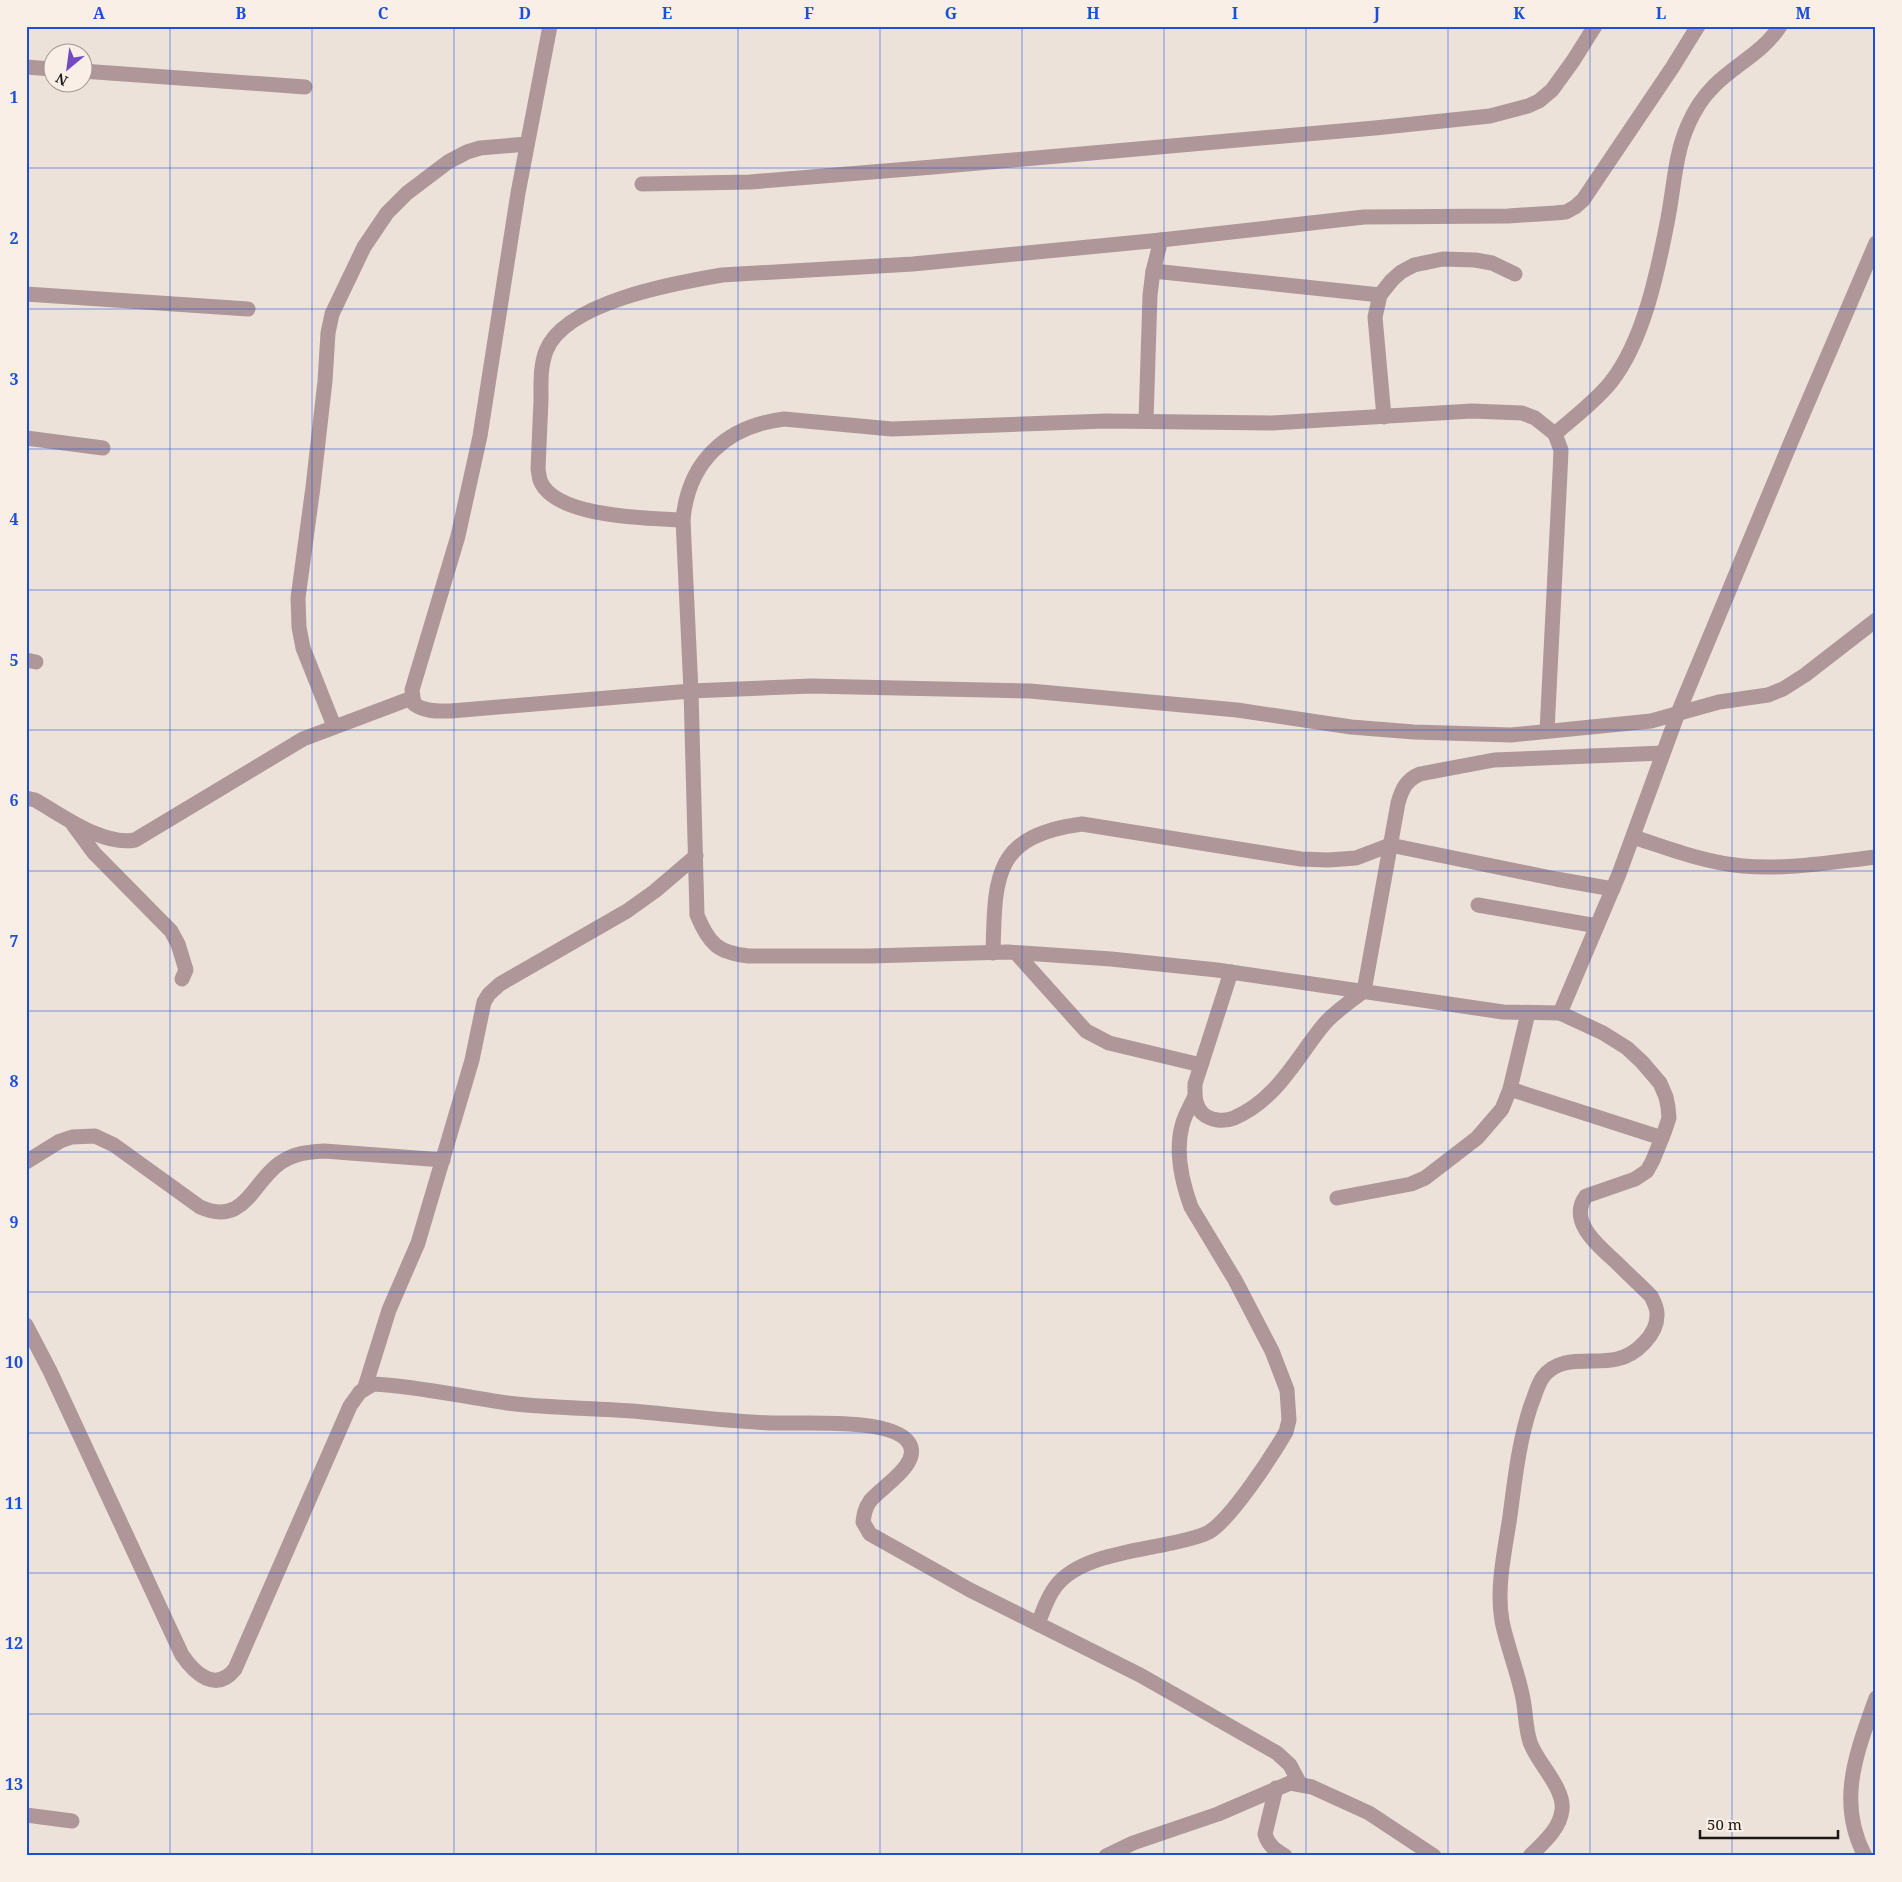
<svg xmlns="http://www.w3.org/2000/svg" width="1902" height="1882" font-family="'Noto Serif',serif">
<style>
.lines{fill:none;stroke-linecap:round;stroke-linejoin:round}
.minor{stroke:#af9799;stroke-width:15}
.grid{fill:none;stroke:#1d4ed8;stroke-width:1;stroke-opacity:0.55}
.neatline{fill:none;stroke:#1d4ed8;stroke-width:2}
.grid-label{font-size:16px;text-anchor:middle;font-weight:bold;fill:#1d4ed8}
</style>
<rect width="100%" height="100%" fill="#ece2da"/>
<g class="lines">
<g class="minor">
<path d="M 550,26 L 518,193 L 480,436 L 458,536 L 412,690 L 414,704 C 425,712 438,711 451,711 L 691,691 L 811,686 L 1030,691 L 1237,710 L 1351,727 L 1414,732 L 1511,735 L 1651,721 L 1719,702 L 1768,695 L 1783,689 L 1805,675 L 1876,620"/>
<path d="M 26,67 L 52,69"/>
<path d="M 82,71 L 305,87"/>
<path d="M 642,184 L 750,182 L 933,167 L 1375,128 L 1490,116 L 1528,106 L 1539,101 L 1552,90 L 1573,61 L 1595,26"/>
<path d="M 1153,271 L 1380,295"/>
<path d="M 26,294 L 248,309"/>
<path d="M 1384,417 L 1375,317 L 1380,295 L 1392,280 L 1401,272 L 1414,265 L 1443,259 L 1475,260 L 1492,263 L 1515,274"/>
<path d="M 1146,421 L 1150,295 L 1153,271 L 1161,240"/>
<path d="M 26,438 L 103,448"/>
<path d="M 683,520 C 649,518 554,518 540,480 C 539,477 539,473 538,469 C 539,446 540,423 541,400 C 541,384 540,367 546,351 C 565,302 675,283 722,275 L 913,264 L 1161,240 L 1364,217 L 1508,216 L 1555,213 L 1566,212 L 1575,207 L 1583,200 L 1672,68 L 1698,26"/>
<path d="M 26,660 L 36,662"/>
<path d="M 334,726 L 303,648 L 299,627 L 298,598 L 313,487 L 325,381 L 328,333 L 332,314 L 364,247 L 387,213 L 407,193 L 448,162 L 467,152 L 480,148 L 527,144"/>
<path d="M 1547,731 L 1560,473 L 1561,450 L 1555,434"/>
<path d="M 26,798 L 35,800 C 62,815 102,846 135,840 L 303,739 L 412,698"/>
<path d="M 72,823 L 94,853 L 171,931 L 178,944 L 186,970 L 182,979"/>
<path d="M 1633,837 C 1668,848 1705,863 1743,866 C 1787,870 1832,862 1876,857"/>
<path d="M 1478,905 L 1597,926"/>
<path d="M 993,953 C 995,876 993,836 1082,824 L 1301,859 L 1328,860 L 1356,858 L 1390,845 L 1556,879 L 1613,889"/>
<path d="M 1016,953 L 1086,1031 L 1109,1043 L 1201,1065"/>
<path d="M 1231,972 L 1195,1084 C 1195,1095 1194,1104 1202,1113 C 1211,1121 1224,1122 1234,1118 C 1269,1103 1288,1073 1309,1044 C 1315,1036 1321,1027 1328,1020 C 1339,1009 1352,1000 1364,991 L 1398,803 C 1402,789 1406,780 1420,774 L 1494,760 L 1663,753"/>
<path d="M 1560,1013 L 1619,874 L 1678,713 L 1793,437 L 1876,243"/>
<path d="M 1510,1089 L 1662,1138"/>
<path d="M 26,1162 L 60,1141 L 72,1137 L 95,1136 L 114,1145 L 200,1207 C 245,1227 252,1182 280,1163 C 294,1153 308,1152 324,1151 L 443,1160"/>
<path d="M 1337,1198 L 1411,1184 L 1425,1178 L 1477,1138 L 1502,1109 L 1510,1089 L 1528,1013"/>
<path d="M 26,1325 L 50,1371 L 182,1655 C 195,1674 216,1693 235,1669 L 350,1406 L 360,1392 L 373,1384 C 418,1386 463,1397 507,1403 C 548,1408 590,1408 632,1411 C 678,1415 724,1421 771,1423 C 800,1424 893,1417 909,1443 C 922,1464 881,1487 870,1501 C 865,1508 864,1514 863,1522 L 870,1534 L 970,1590 L 1140,1675 L 1277,1753 L 1290,1765 L 1300,1784"/>
<path d="M 365,1387 L 389,1310 L 418,1243 L 472,1060 L 484,1002 L 489,994 L 500,984 L 627,911 L 655,891 L 696,856"/>
<path d="M 1038,1624 C 1043,1611 1047,1597 1056,1586 C 1079,1556 1137,1551 1172,1543 C 1184,1540 1198,1538 1209,1532 C 1231,1519 1272,1456 1286,1432 L 1289,1420 L 1287,1390 L 1272,1351 L 1235,1280 L 1191,1207 C 1182,1182 1175,1152 1182,1126 C 1184,1116 1190,1107 1194,1098"/>
<path d="M 1276,1788 L 1265,1834 C 1268,1845 1275,1850 1285,1856"/>
<path d="M 26,1815 L 72,1821"/>
<path d="M 1106,1856 L 1133,1843 L 1218,1814 L 1290,1783 L 1312,1787 L 1369,1813 L 1434,1856"/>
<path d="M 1530,1856 C 1543,1843 1560,1829 1562,1810 C 1565,1788 1537,1763 1530,1742 C 1525,1727 1526,1710 1522,1694 C 1517,1670 1507,1646 1502,1621 C 1496,1587 1505,1550 1510,1516 C 1515,1478 1519,1441 1531,1405 C 1535,1396 1537,1385 1543,1377 C 1561,1353 1593,1365 1617,1359 C 1636,1355 1658,1334 1657,1314 C 1657,1307 1654,1302 1651,1296 C 1640,1285 1628,1274 1617,1263 C 1600,1247 1567,1222 1586,1196 L 1635,1179 L 1647,1171 L 1653,1160 L 1665,1130 L 1669,1118 L 1668,1107 L 1666,1097 L 1660,1083 L 1642,1062 L 1627,1048 L 1603,1033 L 1560,1013 L 1503,1012 L 1217,970 L 1111,959 L 1008,952 L 870,956 L 749,956 C 718,953 709,944 697,915 L 691,691 L 683,520 C 688,462 726,426 784,419 L 892,429 L 1106,421 L 1272,423 L 1472,411 L 1522,413 L 1535,418 L 1555,434 C 1574,417 1595,402 1611,382 C 1644,340 1658,270 1668,218 C 1674,187 1675,154 1688,125 C 1694,111 1702,98 1713,87 C 1734,65 1763,53 1780,26"/>
<path d="M 1865,1856 C 1836,1801 1857,1752 1876,1698"/>
</g>
</g>
<path class="grid" d="M 170,26 L 170,1856M 312,26 L 312,1856M 454,26 L 454,1856M 596,26 L 596,1856M 738,26 L 738,1856M 880,26 L 880,1856M 1022,26 L 1022,1856M 1164,26 L 1164,1856M 1306,26 L 1306,1856M 1448,26 L 1448,1856M 1590,26 L 1590,1856M 1732,26 L 1732,1856M 26,168 L 1876,168M 26,309 L 1876,309M 26,449 L 1876,449M 26,590 L 1876,590M 26,730 L 1876,730M 26,871 L 1876,871M 26,1011 L 1876,1011M 26,1152 L 1876,1152M 26,1292 L 1876,1292M 26,1433 L 1876,1433M 26,1573 L 1876,1573M 26,1714 L 1876,1714"/>
<rect width="1902" height="1882" fill="none" stroke="#f9efe7" stroke-width="55"/>
<g transform="translate(68 68) rotate(209)"><circle r="24" fill="#f9efe7" stroke="#a09993"/>
<path d="M0-4L9 19L0 12L-9 19Z" fill="#724bc4"/>
<text y="-8" font-size="14" font-weight="bold" text-anchor="middle" fill="#1b1715">N</text>
</g>
<path d="M1700 1830v8h138v-8" fill="none" stroke="#1b1715" stroke-width="2.5"/>
<text x="1707" y="1830" font-size="15" fill="#1b1715" stroke="#f9efe7" stroke-width="4" paint-order="stroke">50 m</text>
<rect x="28" y="28" width="1846" height="1826" class="neatline"/>
<g class="grid-label">
<text x="99" y="19">A</text>
<text x="241" y="19">B</text>
<text x="383" y="19">C</text>
<text x="525" y="19">D</text>
<text x="667" y="19">E</text>
<text x="809" y="19">F</text>
<text x="951" y="19">G</text>
<text x="1093" y="19">H</text>
<text x="1235" y="19">I</text>
<text x="1377" y="19">J</text>
<text x="1519" y="19">K</text>
<text x="1661" y="19">L</text>
<text x="1803" y="19">M</text>
<text x="14" y="103">1</text>
<text x="14" y="244">2</text>
<text x="14" y="385">3</text>
<text x="14" y="525">4</text>
<text x="14" y="666">5</text>
<text x="14" y="806">6</text>
<text x="14" y="947">7</text>
<text x="14" y="1087">8</text>
<text x="14" y="1228">9</text>
<text x="14" y="1368">10</text>
<text x="14" y="1509">11</text>
<text x="14" y="1649">12</text>
<text x="14" y="1790">13</text>
</g>
</svg>
